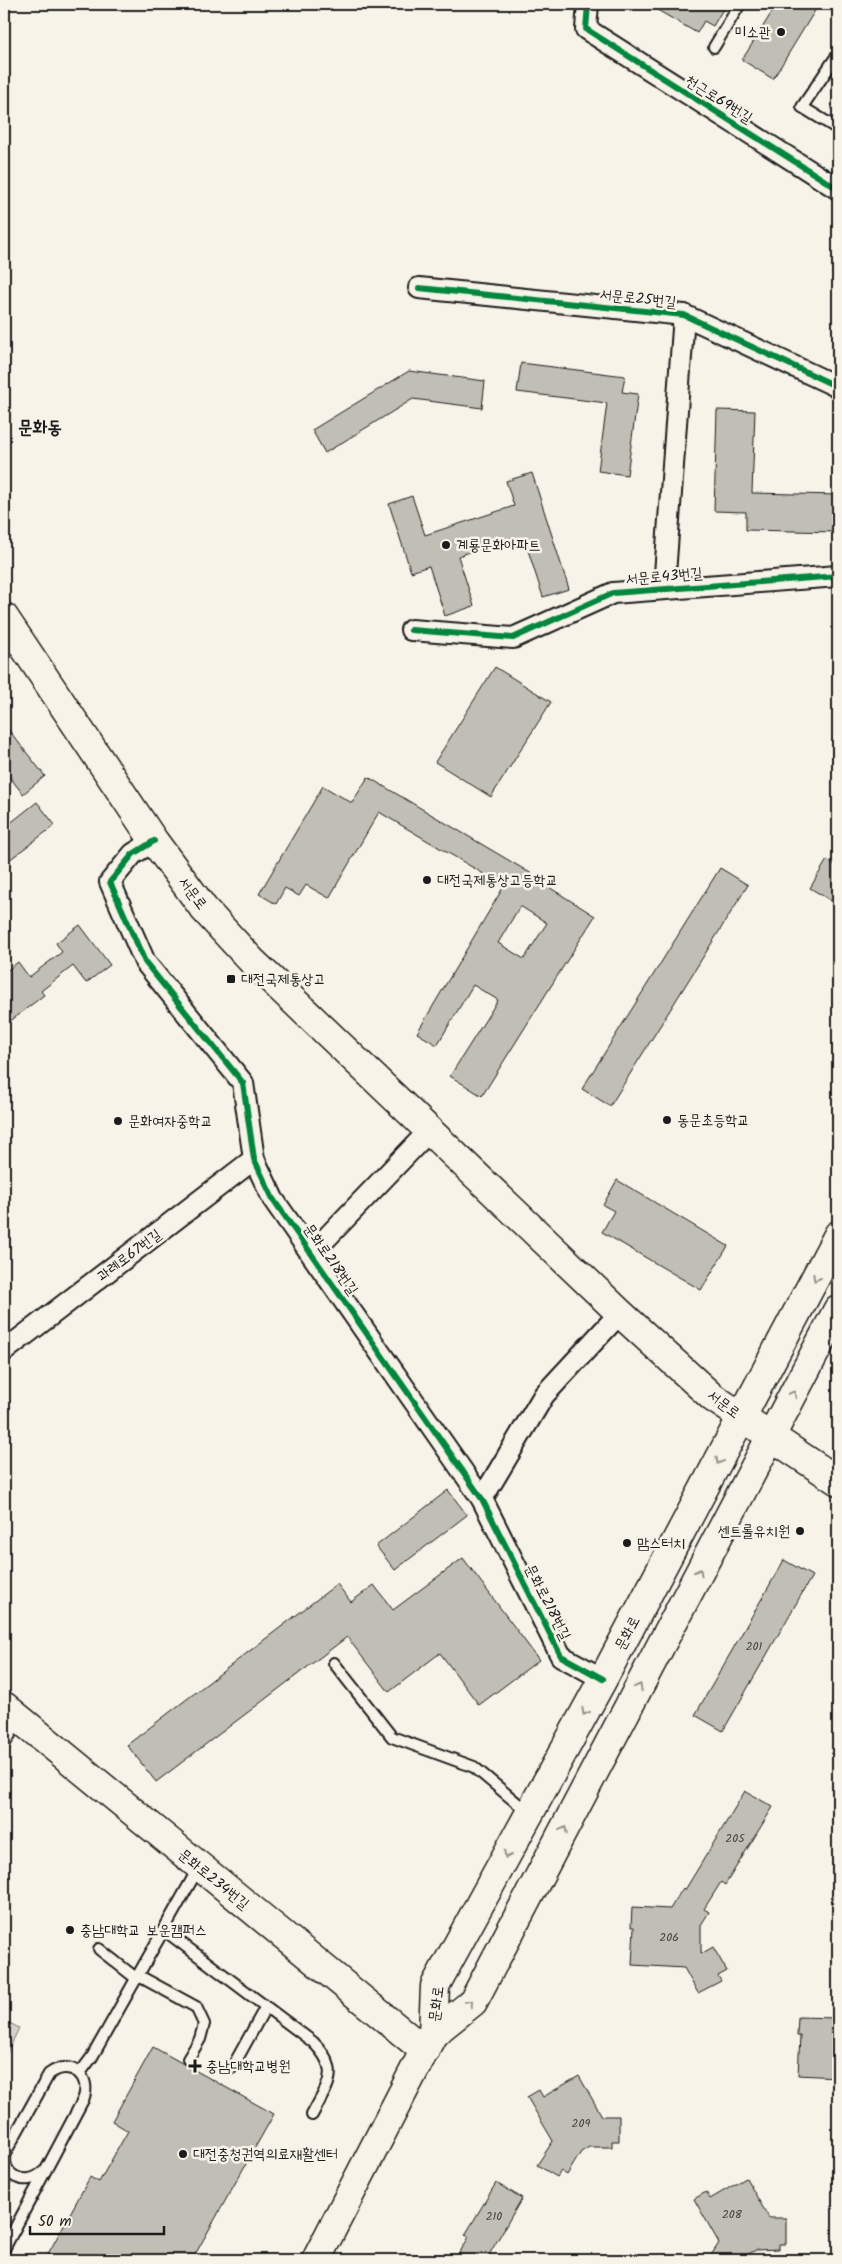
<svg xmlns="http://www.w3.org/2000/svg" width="842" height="2264" font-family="Kalam,'Poor Story',sans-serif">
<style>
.green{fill:#d7d3cb;stroke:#7a7874}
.building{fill:#c0beb5;stroke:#1c1c1c;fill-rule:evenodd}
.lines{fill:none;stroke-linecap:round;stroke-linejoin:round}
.lane-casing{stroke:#1c1c1c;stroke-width:14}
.street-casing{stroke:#1c1c1c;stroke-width:24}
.secondary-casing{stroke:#1c1c1c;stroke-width:31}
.primary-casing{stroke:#1c1c1c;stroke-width:31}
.lane{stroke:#f7f3e8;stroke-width:10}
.street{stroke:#f7f3e8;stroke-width:20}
.secondary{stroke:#f7f3e8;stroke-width:28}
.primary{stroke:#f7f3e8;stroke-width:28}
.cycleway-casing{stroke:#f7f3e8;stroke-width:9}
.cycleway{stroke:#00873e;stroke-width:6}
.oneway{stroke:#94928c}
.poi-dot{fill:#1c1c1c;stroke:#f7f3e8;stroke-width:2}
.labels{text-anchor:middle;stroke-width:5;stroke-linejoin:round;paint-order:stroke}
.number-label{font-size:12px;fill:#454442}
.poi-label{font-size:15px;fill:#1c1c1c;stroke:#f7f3e8;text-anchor:start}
.street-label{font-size:15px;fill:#1c1c1c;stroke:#f7f3e8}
.quarter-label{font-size:18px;font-weight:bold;fill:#1c1c1c;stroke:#f7f3e8}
</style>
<rect width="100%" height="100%" fill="#f7f3e8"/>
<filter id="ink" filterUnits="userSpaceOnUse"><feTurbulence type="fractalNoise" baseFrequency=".02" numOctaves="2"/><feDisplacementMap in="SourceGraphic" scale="10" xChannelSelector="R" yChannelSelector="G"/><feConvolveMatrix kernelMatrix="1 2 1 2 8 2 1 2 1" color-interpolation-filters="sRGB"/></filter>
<g filter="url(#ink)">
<path class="green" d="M 4,2020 L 19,2028 L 4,2059 Z"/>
<g class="building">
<path d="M 647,4 L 726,4 L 713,26 L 704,21 L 697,33 Z"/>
<path d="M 777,4 L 819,4 L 773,79 L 742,60 Z"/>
<path d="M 521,363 L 625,376 L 622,392 L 638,394 L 627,475 L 598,471 L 607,403 L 517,392 Z"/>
<path d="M 409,371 L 485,381 L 482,408 L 413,399 L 325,453 L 312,430 Z"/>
<path d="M 717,410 L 755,411 L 752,493 L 838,495 L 838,532 L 746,530 L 746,512 L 714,511 Z"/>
<path d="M 532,473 L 569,589 L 543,597 L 526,544 L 516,547 L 513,538 L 458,556 L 474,606 L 445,616 L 429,566 L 411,572 L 389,504 L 412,496 L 425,535 L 514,506 L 506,481 Z"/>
<path d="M 495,667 L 551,702 L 491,797 L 435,762 Z"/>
<path d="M 4,724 L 45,776 L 23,794 L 4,770 Z"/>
<path d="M 368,777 L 537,877 L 536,879 L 595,916 L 482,1096 L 450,1076 L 498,1000 L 473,985 L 437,1045 L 417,1033 L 504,886 L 379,812 L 329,898 L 306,885 L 299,896 L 285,888 L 276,904 L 259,894 L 323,786 L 352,803 ZM 520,906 L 547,923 L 524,959 L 498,943 Z"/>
<path d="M 37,802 L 55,825 L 4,864 L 4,828 Z"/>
<path d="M 827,860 L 838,867 L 838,905 L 810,888 Z"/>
<path d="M 720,868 L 748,885 L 610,1106 L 582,1089 Z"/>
<path d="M 80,925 L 110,965 L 86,983 L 73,966 L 41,991 L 44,995 L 4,1026 L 4,973 L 18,962 L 29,977 L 62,952 L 56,943 Z"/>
<path d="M 617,1180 L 728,1246 L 701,1290 L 602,1232 L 614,1211 L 603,1205 Z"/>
<path d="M 448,1490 L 467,1515 L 395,1570 L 376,1546 Z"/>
<path d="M 463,1558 L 539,1660 L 479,1705 L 440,1653 L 389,1692 L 347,1637 L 156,1782 L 127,1745 L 337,1584 L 351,1602 L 374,1585 L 393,1610 Z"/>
<path d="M 784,1560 L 812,1576 L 723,1731 L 695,1715 Z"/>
<path d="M 745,1791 L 773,1807 L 725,1885 L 721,1882 L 704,1909 L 709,1912 L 701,1925 L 701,1954 L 713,1947 L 727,1971 L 718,1976 L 721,1981 L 698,1993 L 684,1968 L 632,1965 L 634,1927 L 631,1927 L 632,1907 L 670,1909 L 683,1888 L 685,1890 Z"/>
<path d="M 798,2017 L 838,2018 L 838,2077 L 798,2075 L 800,2036 L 797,2036 Z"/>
<path d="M 153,2047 L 274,2114 L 192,2260 L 60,2260 L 48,2254 L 90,2177 L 99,2182 L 128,2131 L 112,2121 Z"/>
<path d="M 579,2076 L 602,2116 L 619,2116 L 619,2141 L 612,2141 L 612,2147 L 589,2147 L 581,2152 L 567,2175 L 561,2171 L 557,2177 L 537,2165 L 553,2141 L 527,2097 L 539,2090 L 543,2097 Z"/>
<path d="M 746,2178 L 769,2218 L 786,2218 L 786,2244 L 779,2244 L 779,2249 L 756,2250 L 748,2254 L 744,2260 L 708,2260 L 719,2243 L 694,2199 L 706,2192 L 710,2199 Z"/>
<path d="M 496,2183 L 522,2198 L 486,2260 L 455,2260 L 469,2237 L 465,2235 Z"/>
</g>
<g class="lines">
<g class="lane-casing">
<g id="lane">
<path d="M 714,47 L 740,4"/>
<path d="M 838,54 L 802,107 L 838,129"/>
<path d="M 334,1663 L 392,1737 L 474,1767 L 529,1813"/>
<path d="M 4,1745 L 19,1720"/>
<path d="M 164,1930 L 313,2042 C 342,2071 328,2084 312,2115"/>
<path d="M 99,1949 L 137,1979"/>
<path d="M 139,1976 L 196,2007 L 204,2024 L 200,2039 L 188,2059"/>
<path d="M 232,2068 L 265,2008"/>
<path d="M 80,2073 L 92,2057 L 199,1867"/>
<path d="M 6,2152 C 0,2176 26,2188 43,2172"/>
<path d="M 4,2155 L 49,2074 C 70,2058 93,2076 83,2100 L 4,2249"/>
</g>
</g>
<g class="street-casing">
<g id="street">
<path d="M 588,4 L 586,29 L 838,189"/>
<path d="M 419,288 L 684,315 L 838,387"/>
<path d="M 664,588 L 684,315"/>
<path d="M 411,630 L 513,638 L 613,593 L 838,576"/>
<path d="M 154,841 L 133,854 L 110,882 L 145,962 L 243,1083 L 254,1159 L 273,1199 L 482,1499 L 561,1656 L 603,1679"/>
<path d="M 312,1253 L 429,1131"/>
<path d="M 4,1351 L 254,1159"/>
<path d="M 482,1499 L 544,1395 L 620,1313"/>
</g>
</g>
<g class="secondary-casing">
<g id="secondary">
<path d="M 4,617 L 154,841 L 204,909 L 251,960 L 620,1313 L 712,1397 L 838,1481"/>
<path d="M 4,1706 L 425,2051"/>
</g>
</g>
<g class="primary-casing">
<g id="primary">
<path d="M 433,2034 L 473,2002 L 838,1309"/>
<path d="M 316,2260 L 433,2034 L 435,1986 L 603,1679 L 838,1235"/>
</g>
</g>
<use href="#lane" class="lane"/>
<use href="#street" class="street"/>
<use href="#secondary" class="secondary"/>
<use href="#primary" class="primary"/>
<g class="cycleway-casing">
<g id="cycleway">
<path d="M 588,4 L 586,29 L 838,189"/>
<path d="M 419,288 L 684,315 L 838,387"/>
<path d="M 411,630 L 513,638 L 613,593 L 838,576"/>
<path d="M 154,841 L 133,854 L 110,882 L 145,962 L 243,1083 L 254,1159 L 273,1199 L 482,1499 L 561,1656 L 603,1679"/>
</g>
</g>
<use href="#cycleway" class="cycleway"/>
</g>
<defs><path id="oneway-chevron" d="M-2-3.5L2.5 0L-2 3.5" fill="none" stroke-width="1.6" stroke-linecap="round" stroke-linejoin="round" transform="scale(1.25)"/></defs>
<g class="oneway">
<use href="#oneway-chevron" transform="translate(816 1278) rotate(118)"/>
<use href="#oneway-chevron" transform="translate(793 1394) rotate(-62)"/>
<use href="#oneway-chevron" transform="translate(719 1461) rotate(118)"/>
<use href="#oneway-chevron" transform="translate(699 1572) rotate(-62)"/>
<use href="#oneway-chevron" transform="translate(639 1687) rotate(-62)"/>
<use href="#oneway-chevron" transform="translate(585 1712) rotate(118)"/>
<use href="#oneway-chevron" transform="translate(564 1830) rotate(-62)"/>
<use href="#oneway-chevron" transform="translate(507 1855) rotate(119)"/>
<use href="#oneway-chevron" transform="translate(470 2003) rotate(-47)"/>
</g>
</g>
<g class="poi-dot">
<circle cx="781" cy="32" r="5"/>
<circle cx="446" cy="545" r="5"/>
<circle cx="427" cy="880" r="5"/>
<rect x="226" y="974" width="10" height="10" rx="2.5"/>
<circle cx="667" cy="1120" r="5"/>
<circle cx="118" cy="1121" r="5"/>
<circle cx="800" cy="1531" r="5"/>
<circle cx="627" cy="1543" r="5"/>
<circle cx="70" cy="1930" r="5"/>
<path d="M192.5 2058.5h5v5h5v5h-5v5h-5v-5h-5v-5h5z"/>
<circle cx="183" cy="2154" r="5"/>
</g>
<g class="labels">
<g class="number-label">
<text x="754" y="1650">201</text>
<text x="735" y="1842">205</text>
<text x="669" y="1941">206</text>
<text x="581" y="2127">209</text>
<text x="732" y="2218">208</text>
<text x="494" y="2220">210</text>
</g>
<g class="poi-label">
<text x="771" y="37" text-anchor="end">미소관</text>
<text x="456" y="550">계룡문화아파트</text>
<text x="437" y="885">대전국제통상고등학교</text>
<text x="241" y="984">대전국제통상고</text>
<text x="677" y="1125">동문초등학교</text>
<text x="128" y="1126">문화여자중학교</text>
<text x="790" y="1536" text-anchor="end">센트롤유치원</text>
<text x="637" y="1548">맘스터치</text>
<text x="80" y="1935">충남대학교 보운캠퍼스</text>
<text x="206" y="2071">충남대학교병원</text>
<text x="193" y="2159">대전충청권역의료재활센터</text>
</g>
<g class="street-label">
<text transform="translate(719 99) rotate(32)" y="5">천근로69번길</text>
<text transform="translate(638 298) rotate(6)" y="5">서문로25번길</text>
<text transform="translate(664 576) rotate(-5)" y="5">서문로43번길</text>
<text transform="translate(193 893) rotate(53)" y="5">서문로</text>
<text transform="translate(129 1255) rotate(-37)" y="5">과례로67번길</text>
<text transform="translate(331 1259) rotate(55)" y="5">문화로218번길</text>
<text transform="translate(724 1404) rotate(37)" y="5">서문로</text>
<text transform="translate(548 1602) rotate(63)" y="5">문화로218번길</text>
<text transform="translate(627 1633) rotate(-62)" y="5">문화로</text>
<text transform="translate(214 1879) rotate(39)" y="5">문화로234번길</text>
<text transform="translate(436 2004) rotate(-83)" y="5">문화로</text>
</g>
<g class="quarter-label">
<text x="40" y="433">문화동</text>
</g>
</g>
<rect width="842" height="2264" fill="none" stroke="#f7f3e8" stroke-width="20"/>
<rect x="10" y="10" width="822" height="2244" fill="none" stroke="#1c1c1c" stroke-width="2" filter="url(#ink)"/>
<path d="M30 2226v8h134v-8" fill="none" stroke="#1c1c1c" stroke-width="2.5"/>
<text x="38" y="2226" font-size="15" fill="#1c1c1c" stroke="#f7f3e8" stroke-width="4" paint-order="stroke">50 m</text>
</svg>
